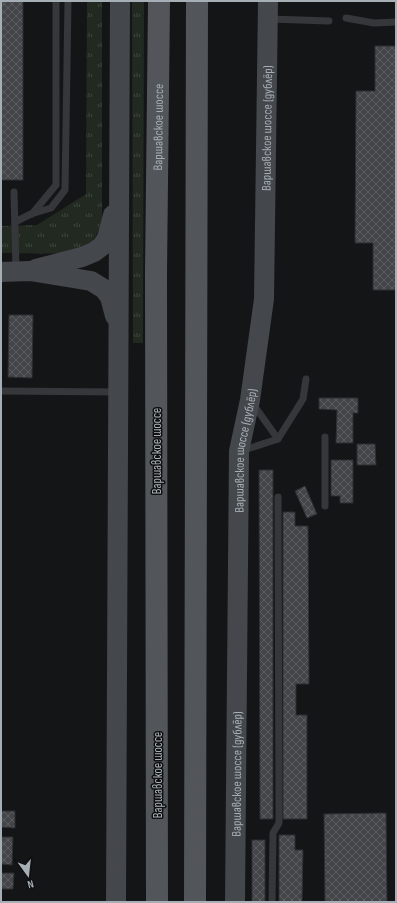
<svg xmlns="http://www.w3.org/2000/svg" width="397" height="903" font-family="'Sofia Sans Condensed',sans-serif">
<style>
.grass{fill:url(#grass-tufts)}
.building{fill:url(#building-cross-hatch);stroke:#2e2f32}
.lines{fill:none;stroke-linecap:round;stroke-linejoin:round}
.lane{stroke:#36373b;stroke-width:7}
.secondary{stroke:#44474b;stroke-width:20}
.primary{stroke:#52555a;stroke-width:22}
.labels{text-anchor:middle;stroke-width:3;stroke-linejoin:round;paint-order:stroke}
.street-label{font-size:13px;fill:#a6aeb6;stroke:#0f1011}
</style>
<defs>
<pattern id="grass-tufts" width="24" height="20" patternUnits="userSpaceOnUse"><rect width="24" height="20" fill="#212921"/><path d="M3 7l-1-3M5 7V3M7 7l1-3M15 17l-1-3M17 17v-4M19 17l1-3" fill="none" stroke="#3e463f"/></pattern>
<pattern id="building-cross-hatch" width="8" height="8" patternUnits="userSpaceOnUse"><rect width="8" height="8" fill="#434549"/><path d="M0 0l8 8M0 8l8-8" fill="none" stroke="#5b5d61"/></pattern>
</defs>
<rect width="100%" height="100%" fill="#141516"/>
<g class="grass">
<path d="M 87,1 L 102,1 L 102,218 C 99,230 95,244 82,249 C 66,256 20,253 1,253 L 1,226 L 37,225 L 86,194 Z"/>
<path d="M 132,1 L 144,1 L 143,343 L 133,343 Z"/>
</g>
<g class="building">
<rect x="1" y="1" width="22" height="179"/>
<path d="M 375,46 L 396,46 L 396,290 L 373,290 L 373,243 L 355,243 L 356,91 L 375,91 Z"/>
<path d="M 9,315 L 33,315 L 32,378 L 8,377 Z"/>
<path d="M 319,398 L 358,398 L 358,413 L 353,413 L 353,443 L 336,443 L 337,410 L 319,409 Z"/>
<path d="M 357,444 L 375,444 L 376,465 L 357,465 Z"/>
<path d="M 331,460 L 353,460 L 353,503 L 340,503 L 340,496 L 331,496 Z"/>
<path d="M 259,470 L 273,470 L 273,819 L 260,819 Z"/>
<path d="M 305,486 L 317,514 L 307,518 L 295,491 Z"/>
<path d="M 283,512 L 295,512 L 295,526 L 308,526 L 309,684 L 296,684 L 296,715 L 307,715 L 307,819 L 283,819 Z"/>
<path d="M 1,811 L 15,811 L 15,828 L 1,827 Z"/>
<path d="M 386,813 L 387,902 L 325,902 L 324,814 Z"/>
<path d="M 279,835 L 295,835 L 295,850 L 303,850 L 302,902 L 279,902 Z"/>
<path d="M 1,837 L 13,837 L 12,865 L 1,864 Z"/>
<rect x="252" y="840" width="13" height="62"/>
<path d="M 1,873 L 14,873 L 13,889 L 1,889 Z"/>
</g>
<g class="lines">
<g class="lane">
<path d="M 346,18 L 374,23 L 396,22"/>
<path d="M 270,19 L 329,21"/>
<path d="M 14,192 L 16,271"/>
<path d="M 32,214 L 56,185 L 56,1"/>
<path d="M 15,222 L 31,214 L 51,208 L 65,190 L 68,1"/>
<path d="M 1,391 L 117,392"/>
<path d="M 253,404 L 278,439"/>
<path d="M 325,437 L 325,506"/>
<path d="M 241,451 L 278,439 L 303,399 L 306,379"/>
<path d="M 272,902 L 273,833 L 279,823 L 278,497"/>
</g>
<g class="secondary">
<path d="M 36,269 L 82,257 L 94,252 L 102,246 L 107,238 L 113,215"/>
<path d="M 1,272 L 30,271 L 91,281 L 104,289 L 110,297 L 115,316"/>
<path d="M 116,902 L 120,1"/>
<path id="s1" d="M 235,902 L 239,451 L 250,400 L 264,299 L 268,1"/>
</g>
<g class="primary">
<path id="s2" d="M 157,902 L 156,273 L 159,1"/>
<path d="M 195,902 L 197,1"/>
</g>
</g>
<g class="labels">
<g class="street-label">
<text dy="5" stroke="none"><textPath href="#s2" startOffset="775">Варшавское шоссе</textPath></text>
<text dy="5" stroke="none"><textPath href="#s1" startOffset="776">Варшавское шоссе (дублёр)</textPath></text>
<text transform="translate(156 451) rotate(-90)" y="5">Варшавское шоссе</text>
<text dy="5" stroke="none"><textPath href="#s1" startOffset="452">Варшавское шоссе (дублёр)</textPath></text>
<text dy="5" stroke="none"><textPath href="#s1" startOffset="128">Варшавское шоссе (дублёр)</textPath></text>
<text transform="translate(157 775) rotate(-90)" y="5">Варшавское шоссе</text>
</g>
</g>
<rect width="397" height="903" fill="none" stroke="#a6aeb6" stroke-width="4"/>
<g transform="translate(28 875) rotate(165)" stroke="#0f1011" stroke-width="3" paint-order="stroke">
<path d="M0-3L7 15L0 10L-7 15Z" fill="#a6aeb6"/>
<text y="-6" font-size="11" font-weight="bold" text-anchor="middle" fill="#a6aeb6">N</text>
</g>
</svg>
